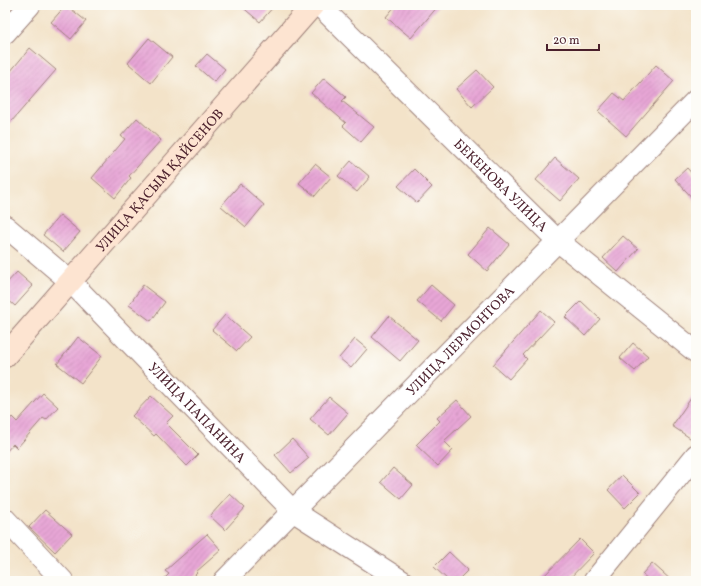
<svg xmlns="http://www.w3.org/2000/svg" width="701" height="586" font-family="Vollkorn,serif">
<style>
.building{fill:url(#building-hatch)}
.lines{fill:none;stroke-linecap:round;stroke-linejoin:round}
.street-casing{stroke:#9e817a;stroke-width:23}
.secondary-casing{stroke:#9e817a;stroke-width:24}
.street{stroke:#fff;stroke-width:21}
.secondary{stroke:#fde4d1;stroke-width:22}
.labels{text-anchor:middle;stroke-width:3.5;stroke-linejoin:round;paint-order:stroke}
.street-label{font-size:14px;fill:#4a1f2b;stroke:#fdfcf7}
</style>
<defs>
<pattern id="building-hatch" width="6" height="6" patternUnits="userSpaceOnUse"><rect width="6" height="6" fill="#e7a6d6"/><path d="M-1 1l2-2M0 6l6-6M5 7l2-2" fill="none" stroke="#c88eb8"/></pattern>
</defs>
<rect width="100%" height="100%" fill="#fdfcf7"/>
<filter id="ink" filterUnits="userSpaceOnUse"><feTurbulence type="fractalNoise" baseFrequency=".025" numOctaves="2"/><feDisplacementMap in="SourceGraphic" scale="8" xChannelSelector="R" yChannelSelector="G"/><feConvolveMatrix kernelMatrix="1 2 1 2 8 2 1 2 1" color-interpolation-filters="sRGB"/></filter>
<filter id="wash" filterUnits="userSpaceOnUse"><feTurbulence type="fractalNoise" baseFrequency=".012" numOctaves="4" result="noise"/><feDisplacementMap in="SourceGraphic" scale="16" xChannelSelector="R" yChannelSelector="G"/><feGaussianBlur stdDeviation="0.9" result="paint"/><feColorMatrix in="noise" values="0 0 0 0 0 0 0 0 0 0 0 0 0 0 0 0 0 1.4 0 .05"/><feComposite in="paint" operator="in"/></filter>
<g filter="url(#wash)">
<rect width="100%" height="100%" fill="#f3e3c9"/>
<g id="blocks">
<g class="building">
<path d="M 66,5 L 86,21 L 71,39 L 51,22 Z"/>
<path d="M 240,5 L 275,5 L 260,22 Z"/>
<path d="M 396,5 L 439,5 L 411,38 L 386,17 Z"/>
<path d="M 149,38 L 172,57 L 151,83 L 128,63 Z"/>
<path d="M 30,48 L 56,70 L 5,129 L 5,78 Z"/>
<path d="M 207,54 L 225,69 L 214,82 L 196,66 Z"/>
<path d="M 656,65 L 674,81 L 626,136 L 598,111 L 614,93 L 624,101 Z"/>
<path d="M 477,70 L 493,87 L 472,107 L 456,89 Z"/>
<path d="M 324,78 L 346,97 L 342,101 L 374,127 L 361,142 L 343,126 L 346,123 L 311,93 Z"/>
<path d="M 137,118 L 161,140 L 129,176 L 131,178 L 115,198 L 92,178 L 125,139 L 121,136 Z"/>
<path d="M 555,158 L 579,179 L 560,201 L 536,180 Z"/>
<path d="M 351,161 L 370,177 L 357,192 L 338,176 Z"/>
<path d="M 315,164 L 331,177 L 315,196 L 299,183 Z"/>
<path d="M 687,168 L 696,178 L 696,202 L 675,179 Z"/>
<path d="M 414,169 L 432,187 L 417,203 L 398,186 Z"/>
<path d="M 240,184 L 264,205 L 246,227 L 221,206 Z"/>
<path d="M 60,215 L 80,232 L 63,252 L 43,235 Z"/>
<path d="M 490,228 L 509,244 L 487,271 L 468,254 Z"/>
<path d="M 623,236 L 638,249 L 618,272 L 603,258 Z"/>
<path d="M 17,272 L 33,286 L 15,306 L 5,297 L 5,285 Z"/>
<path d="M 143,285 L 165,302 L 151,321 L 129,305 Z"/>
<path d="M 431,285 L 454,305 L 441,321 L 417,301 Z"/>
<path d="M 581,301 L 600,319 L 585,336 L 565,317 Z"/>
<path d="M 541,310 L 554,322 L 523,355 L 527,359 L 509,379 L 493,365 Z"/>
<path d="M 225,315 L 250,337 L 237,351 L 212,330 Z"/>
<path d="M 389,316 L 418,340 L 400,361 L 372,337 Z"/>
<path d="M 78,337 L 102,356 L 81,383 L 57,364 Z"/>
<path d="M 355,339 L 367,349 L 351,368 L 339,358 Z"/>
<path d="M 633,343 L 648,356 L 635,371 L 620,358 Z"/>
<path d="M 696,391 L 696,442 L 672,426 Z"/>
<path d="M 43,393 L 58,407 L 46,420 L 43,418 L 17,448 L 13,444 L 5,453 L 5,425 L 12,417 L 17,422 Z"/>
<path d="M 151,396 L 173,416 L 166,423 L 198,455 L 187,466 L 156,434 L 154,436 L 132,416 Z"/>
<path d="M 329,397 L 348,413 L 329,435 L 310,419 Z"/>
<path d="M 457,400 L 471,416 L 444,441 L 453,450 L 438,466 L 416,445 L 440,421 L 437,418 Z"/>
<path d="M 292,439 L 309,458 L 291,473 L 275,455 Z"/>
<path d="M 393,468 L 413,485 L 401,499 L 381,482 Z"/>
<path d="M 622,475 L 640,493 L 625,508 L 608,490 Z"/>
<path d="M 230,494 L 245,508 L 225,530 L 210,516 Z"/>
<path d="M 45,510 L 72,534 L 55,552 L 29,527 Z"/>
<path d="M 207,534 L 221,550 L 196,572 L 197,573 L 189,581 L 162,581 L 169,574 L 165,571 Z"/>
<path d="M 580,539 L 594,553 L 567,581 L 539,581 Z"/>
<path d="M 449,552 L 468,570 L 457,581 L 449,581 L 434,567 Z"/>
<path d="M 652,563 L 672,581 L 650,581 L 642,574 Z"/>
</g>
</g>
</g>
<g filter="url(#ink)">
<use href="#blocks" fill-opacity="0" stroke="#9e817a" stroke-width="1"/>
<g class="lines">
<g class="street-casing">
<g id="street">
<path id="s1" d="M 319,5 L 558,241 L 696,352"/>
<path d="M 5,33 L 30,5"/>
<path id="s2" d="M 5,226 L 71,282 L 293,511 L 402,581"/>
<path d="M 5,519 L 63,581"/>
<path id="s3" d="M 224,581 L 696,100"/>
<path d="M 594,581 L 696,455"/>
</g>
</g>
<g class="secondary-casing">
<g id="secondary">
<path id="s4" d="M 5,356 L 313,5"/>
</g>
</g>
<use href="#street" class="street"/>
<use href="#secondary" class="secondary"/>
</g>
</g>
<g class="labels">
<g class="street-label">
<text dy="5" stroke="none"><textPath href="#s4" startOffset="234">УЛИЦА ҚАСЫМ ҚАЙСЕНОВ</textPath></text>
<text dy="5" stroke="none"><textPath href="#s1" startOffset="256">БЕКЕНОВА УЛИЦА</textPath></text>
<text dy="5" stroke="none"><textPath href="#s3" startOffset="337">УЛИЦА ЛЕРМОНТОВА</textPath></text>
<text dy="5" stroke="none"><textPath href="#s2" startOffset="268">УЛИЦА ПАПАНИНА</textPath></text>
</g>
</g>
<rect width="701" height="586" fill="none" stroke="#fdfcf7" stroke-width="20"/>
<path d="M547 44v6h52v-6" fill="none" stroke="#4a1f2b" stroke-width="2"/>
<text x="553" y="44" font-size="12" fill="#4a1f2b" stroke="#fdfcf7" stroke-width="3" paint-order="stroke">20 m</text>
</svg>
